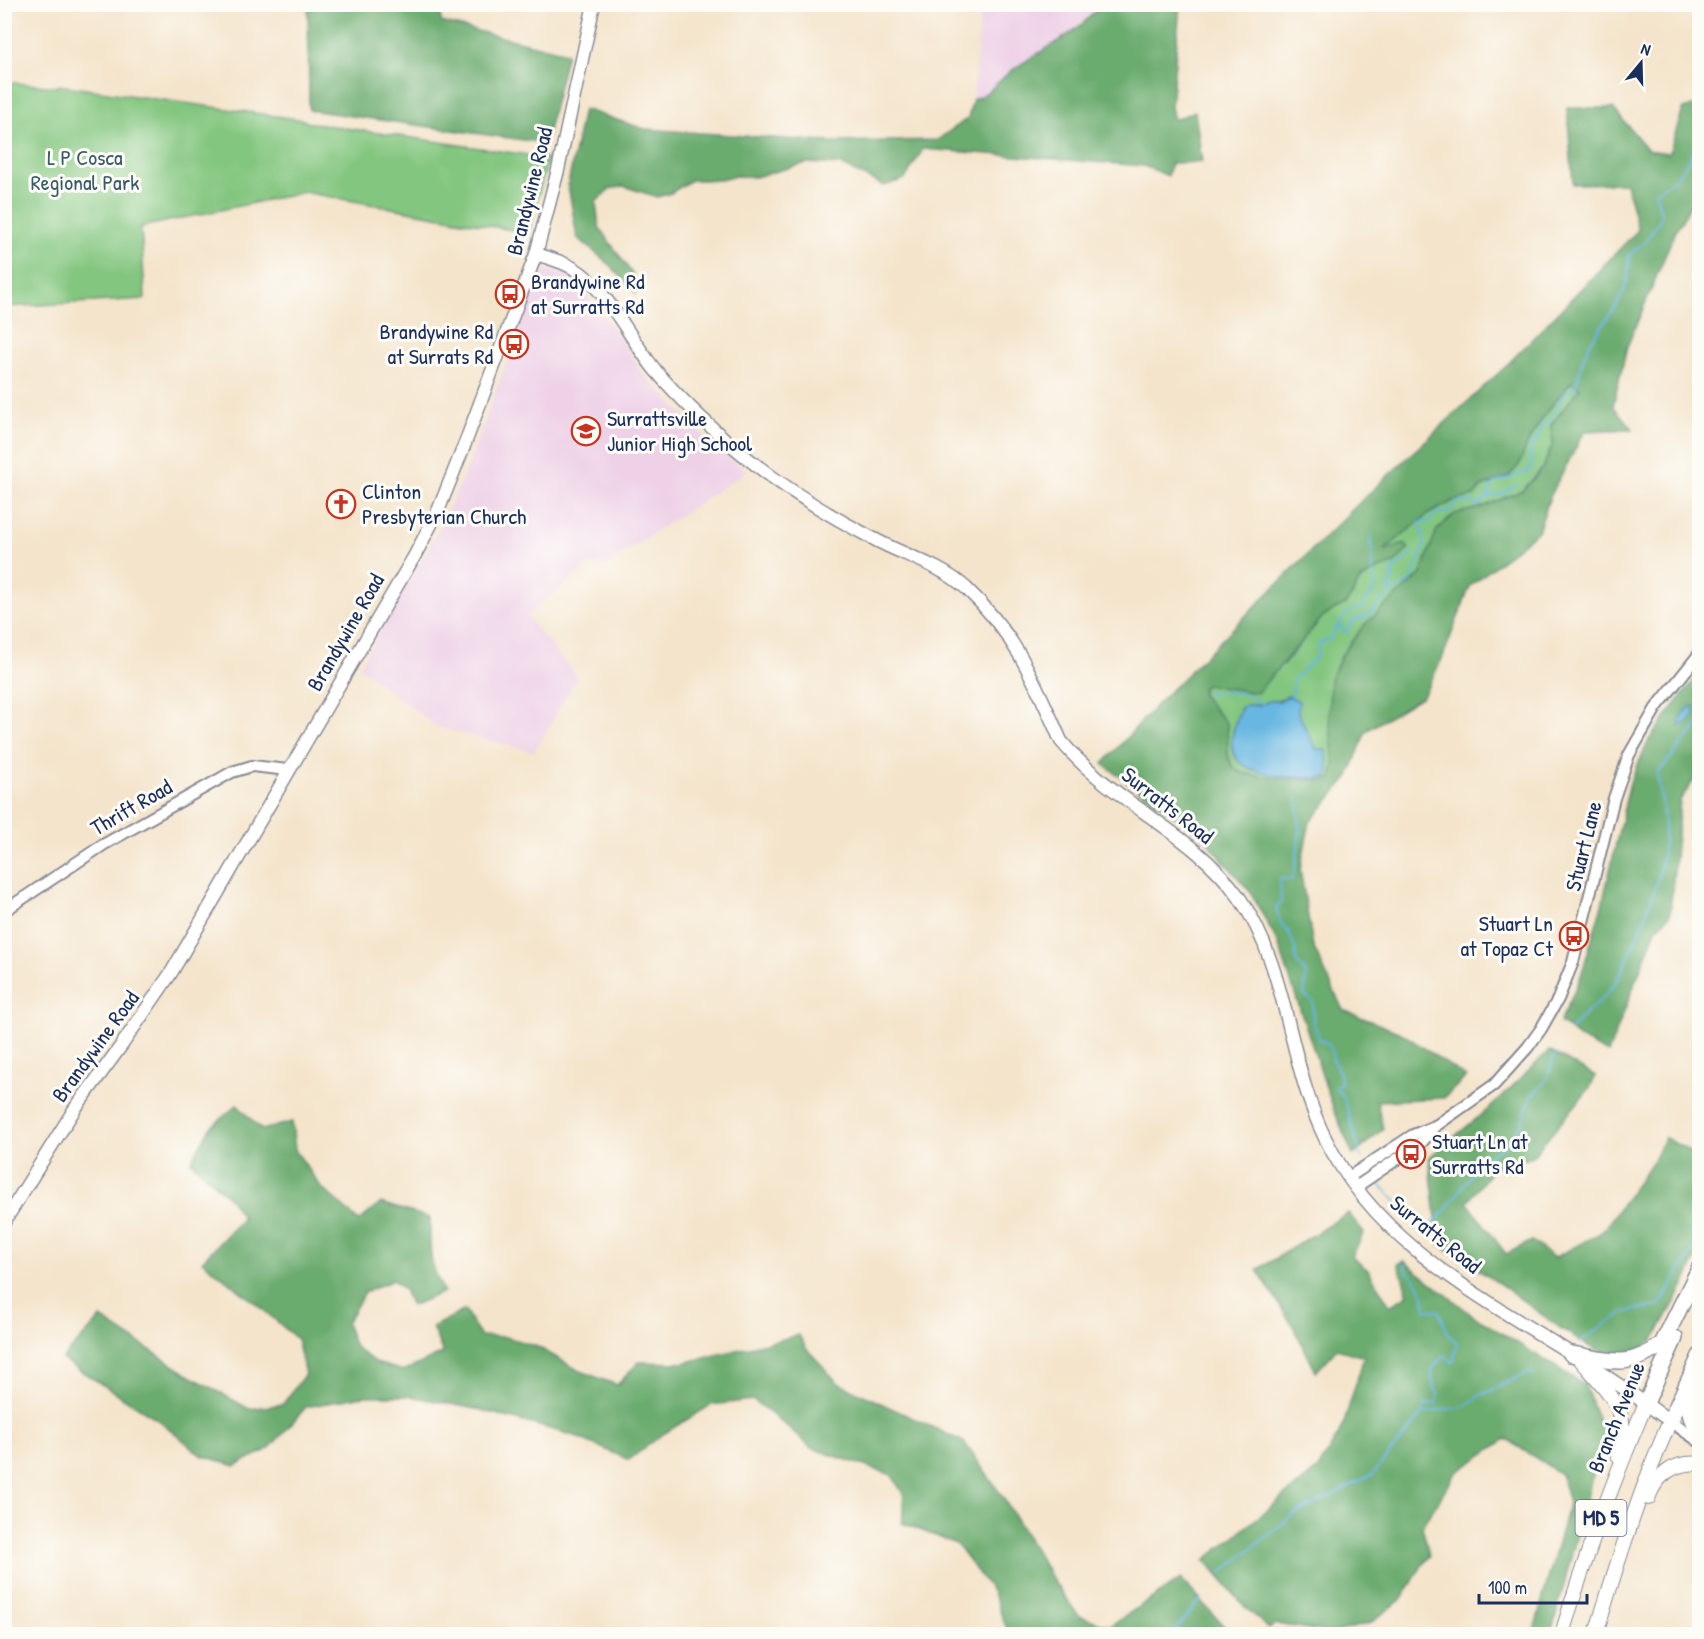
<svg xmlns="http://www.w3.org/2000/svg" width="1704" height="1639" font-family="'Patrick Hand',sans-serif">
<style>
.built{fill:#eed0e7}
.green{fill:#83c67f;stroke:#4f7a6e;stroke-width:1.5;fill-rule:evenodd}
.forest{fill:#6aab6e;stroke:#426d66;stroke-width:1.5;fill-rule:evenodd}
.water{fill:#68b7e2;stroke:#4273a0;stroke-width:1.5}
.lines{fill:none;stroke-linecap:round;stroke-linejoin:round}
.stream{stroke:#68b7e2;stroke-width:2}
.tertiary-casing{stroke:#888a94;stroke-width:14}
.secondary-casing{stroke:#888a94;stroke-width:15}
.trunk-casing{stroke:#888a94;stroke-width:16}
.motorway-casing{stroke:#888a94;stroke-width:18}
.tertiary{stroke:#fff;stroke-width:10}
.secondary{stroke:#fff;stroke-width:12}
.trunk{stroke:#fff;stroke-width:14}
.motorway{stroke:#fff;stroke-width:15}
.labels{text-anchor:middle;stroke-width:6;stroke-linejoin:round;paint-order:stroke}
.shield{fill:#fdfcf7;stroke:#5f6c8c;stroke-width:1.5}
.shield-label{font-size:21px;font-weight:bold;fill:#1b2f5e}
.park-label{font-size:22px;fill:#3a5c68;stroke:#fdfcf7}
.street-label{font-size:22px;fill:#1b2f5e;stroke:#fdfcf7}
.poi-label{font-size:22px;fill:#1b2f5e;stroke:#fdfcf7;text-anchor:start}
</style>
<rect width="100%" height="100%" fill="#fdfcf7"/>
<filter id="ink" filterUnits="userSpaceOnUse"><feTurbulence type="fractalNoise" baseFrequency=".0167" numOctaves="2"/><feDisplacementMap in="SourceGraphic" scale="12" xChannelSelector="R" yChannelSelector="G"/><feConvolveMatrix kernelMatrix="1 2 1 2 8 2 1 2 1" color-interpolation-filters="sRGB"/></filter>
<filter id="wash" filterUnits="userSpaceOnUse"><feTurbulence type="fractalNoise" baseFrequency=".008" numOctaves="4" result="noise"/><feDisplacementMap in="SourceGraphic" scale="24" xChannelSelector="R" yChannelSelector="G"/><feGaussianBlur stdDeviation="1.35" result="paint"/><feColorMatrix in="noise" values="0 0 0 0 0 0 0 0 0 0 0 0 0 0 0 0 0 1.4 0 .05"/><feComposite in="paint" operator="in"/></filter>
<g filter="url(#wash)">
<rect width="100%" height="100%" fill="#f4e4cb"/>
<g class="built">
<path d="M 981,5 L 1100,5 L 1065,38 L 1013,69 L 982,97 L 973,99 Z"/>
<path d="M 556,270 L 573,279 L 617,333 L 644,375 L 709,441 L 747,471 L 606,565 L 589,564 L 526,616 L 577,677 L 534,752 L 437,727 L 359,667 L 442,524 L 470,461 L 540,272 Z"/>
</g>
<g class="green">
<path d="M 5,82 L 57,87 L 58,85 L 304,120 L 305,122 L 548,158 L 529,233 L 304,192 L 141,227 L 145,299 L 5,307 Z"/>
<path d="M 1571,382 L 1580,388 L 1551,425 L 1553,443 L 1543,468 L 1523,490 L 1483,507 L 1455,514 L 1437,530 L 1421,574 L 1351,642 L 1343,653 L 1330,681 L 1334,765 L 1331,779 L 1324,780 L 1270,778 L 1242,773 L 1232,766 L 1228,755 L 1227,724 L 1202,695 L 1202,688 L 1207,685 L 1227,687 L 1284,664 L 1323,616 L 1345,604 L 1352,595 L 1359,581 L 1376,570 L 1393,564 L 1383,550 L 1430,513 L 1455,500 L 1474,496 L 1481,487 L 1508,477 L 1519,465 L 1529,440 L 1548,410 ZM 1288,696 L 1316,750 L 1326,751 L 1232,746 L 1236,721 L 1241,708 L 1256,704 L 1263,705 C 1271,700 1279,701 1288,696 Z"/>
</g>
<g class="forest">
<path d="M 308,5 L 440,5 L 441,22 L 567,53 L 545,143 L 309,110 Z"/>
<path d="M 1100,5 L 1180,5 L 1171,107 L 1174,120 L 1195,111 L 1202,162 L 1171,163 L 1168,176 L 1144,166 L 923,149 L 905,179 L 884,186 L 841,165 L 807,163 L 755,177 L 736,176 L 719,180 L 691,180 L 671,193 L 657,197 L 623,186 L 610,189 L 596,202 L 599,227 L 638,282 L 636,294 L 611,266 L 577,237 L 568,185 L 583,109 L 645,129 L 831,142 L 937,140 L 968,118 L 973,99 C 990,95 1000,78 1014,69 C 1043,48 1079,34 1100,5 Z"/>
<path d="M 1699,104 L 1699,191 L 1675,232 L 1627,347 L 1613,406 L 1633,429 L 1585,431 L 1551,494 L 1538,531 L 1470,586 L 1442,659 L 1423,696 L 1366,731 L 1349,776 L 1310,822 L 1300,869 L 1313,946 L 1343,1010 L 1403,1034 L 1466,1077 L 1444,1098 L 1377,1101 L 1383,1129 L 1353,1155 L 1333,1108 L 1278,943 L 1251,893 L 1205,839 L 1103,764 L 1159,702 L 1365,497 L 1505,367 L 1638,230 L 1626,183 L 1573,184 L 1567,108 L 1613,108 L 1648,150 L 1669,153 L 1683,109 ZM 1571,382 L 1580,388 L 1551,425 L 1553,443 L 1543,468 L 1523,490 L 1483,507 L 1455,514 L 1437,530 L 1421,574 L 1364,625 L 1343,653 L 1330,680 L 1329,717 L 1334,765 L 1331,779 L 1324,780 L 1270,778 L 1241,773 L 1232,766 L 1228,755 L 1227,724 L 1202,695 L 1202,688 L 1207,685 L 1257,693 L 1323,616 L 1345,604 L 1352,595 L 1359,581 L 1376,570 L 1393,564 L 1409,549 L 1405,544 L 1384,550 L 1430,513 L 1455,500 L 1474,496 L 1481,487 L 1508,477 L 1519,465 L 1529,440 L 1548,410 Z"/>
<path d="M 1699,673 L 1699,767 L 1695,779 L 1680,800 L 1670,915 L 1656,929 L 1608,1053 L 1580,1038 L 1560,1022 L 1580,979 L 1602,905 L 1630,782 L 1649,740 Z"/>
<path d="M 1549,1051 L 1596,1076 L 1589,1089 L 1532,1157 L 1493,1169 L 1467,1202 L 1506,1254 L 1532,1241 L 1554,1258 L 1602,1232 L 1656,1157 L 1664,1137 L 1696,1155 L 1699,1149 L 1699,1252 L 1685,1284 L 1653,1341 L 1638,1350 L 1617,1354 L 1596,1350 L 1560,1328 L 1500,1284 L 1439,1244 L 1429,1157 L 1491,1107 Z"/>
<path d="M 237,1105 L 262,1130 L 292,1122 L 295,1150 L 321,1187 L 359,1221 L 381,1203 L 430,1218 C 430,1250 428,1263 444,1292 L 411,1306 L 404,1290 L 393,1280 L 365,1292 L 346,1323 L 355,1347 L 376,1363 L 404,1371 L 443,1353 L 432,1327 L 465,1310 L 480,1336 L 506,1337 L 538,1347 L 578,1370 L 617,1385 L 639,1362 L 683,1363 L 799,1335 L 806,1348 L 838,1383 L 964,1442 L 1004,1499 L 1056,1585 L 1079,1616 L 1110,1626 L 1181,1579 L 1231,1634 L 1009,1634 L 992,1591 L 956,1544 L 902,1523 L 904,1496 L 892,1475 L 811,1448 L 788,1427 L 753,1400 L 711,1405 L 663,1434 L 629,1460 L 572,1435 L 481,1410 L 409,1396 L 364,1396 L 306,1407 L 269,1449 L 235,1466 L 201,1455 L 160,1421 L 62,1359 L 101,1318 L 187,1374 L 249,1409 L 283,1404 L 305,1374 L 297,1339 L 259,1306 L 202,1261 L 243,1218 L 230,1199 L 191,1161 L 210,1128 Z"/>
<path d="M 1348,1213 L 1364,1232 L 1352,1257 L 1368,1270 L 1390,1306 L 1408,1295 L 1398,1264 L 1404,1261 L 1472,1315 L 1585,1385 L 1599,1422 L 1608,1434 L 1591,1481 L 1551,1634 L 1533,1634 L 1569,1503 L 1561,1474 L 1506,1439 L 1456,1473 L 1422,1527 L 1430,1556 L 1421,1567 L 1402,1599 L 1371,1623 L 1333,1633 L 1276,1624 L 1269,1629 L 1245,1607 L 1205,1560 L 1318,1469 L 1342,1429 L 1364,1357 L 1337,1349 L 1316,1372 L 1293,1326 L 1257,1270 Z"/>
</g>
<g class="water">
<path d="M 1288,696 L 1299,701 L 1298,713 L 1316,749 L 1326,750 L 1329,772 L 1326,777 C 1305,780 1243,777 1234,754 C 1228,740 1236,721 1241,708 L 1246,705 L 1262,705 L 1269,701 L 1279,701 Z"/>
<path d="M 1694,705 C 1697,716 1688,722 1679,727 C 1680,719 1687,708 1694,705 Z"/>
</g>
<g class="lines">
<g class="stream">
<path d="M 1486,498 L 1504,493 L 1516,485"/>
<path d="M 1392,593 L 1389,587 L 1393,578 L 1391,573 L 1393,570 L 1414,552"/>
<path d="M 1339,625 L 1345,632 L 1349,629 L 1351,622 L 1358,618 L 1363,619 L 1369,614 L 1389,594 L 1411,581 L 1424,546 L 1424,538 L 1419,523 L 1423,521 L 1429,522 L 1436,513 L 1449,512 L 1456,503 L 1468,501 L 1478,505 L 1486,498 L 1491,491 L 1490,488 L 1495,483 L 1529,471 L 1532,463 L 1530,448 L 1532,444 L 1537,440 L 1542,427 L 1552,417 L 1564,393 C 1567,392 1570,391 1573,389 C 1577,386 1582,359 1586,351 C 1597,328 1617,311 1625,287 C 1629,277 1629,266 1629,255 L 1645,242 L 1662,216 L 1655,192 L 1675,179 L 1690,159 L 1700,141"/>
<path d="M 1205,691 L 1209,694 C 1228,690 1248,691 1263,705"/>
<path d="M 1292,697 L 1294,679 L 1316,658 L 1320,643 L 1331,639 C 1333,630 1344,615 1352,610 C 1357,607 1358,608 1362,610 L 1364,601 L 1369,599 L 1370,594 L 1377,589 L 1374,583 L 1375,577 L 1372,568 L 1373,548 L 1370,545 L 1371,535"/>
<path d="M 1297,798 L 1300,831 L 1294,875 L 1291,880 L 1280,878 L 1281,902 L 1276,908 L 1280,922 L 1289,933 L 1295,948 L 1296,961 L 1306,973 L 1304,995 L 1313,1002 L 1313,1022 L 1320,1040 L 1328,1043 L 1332,1052 L 1333,1061 L 1340,1073 L 1341,1083 L 1335,1089 L 1343,1096 L 1361,1157"/>
<path d="M 1571,1030 C 1582,1015 1597,1005 1609,991 C 1621,977 1627,959 1634,943 C 1647,914 1659,883 1663,851 C 1667,827 1662,798 1657,774 L 1700,723"/>
<path d="M 1378,1183 C 1387,1191 1394,1199 1403,1208 C 1409,1214 1414,1224 1421,1231"/>
<path d="M 1420,1234 L 1421,1231 L 1438,1218 L 1447,1208 L 1482,1160 L 1506,1145 L 1522,1122 L 1531,1096 L 1544,1083 L 1548,1076 L 1554,1056"/>
<path d="M 1406,1265 L 1405,1269 C 1419,1282 1424,1291 1426,1309 L 1439,1311 L 1448,1333 L 1457,1344 L 1453,1362 L 1444,1355 L 1432,1369 L 1433,1386 L 1438,1393 L 1437,1404 L 1424,1405 L 1423,1412"/>
<path d="M 1579,1342 L 1626,1311 L 1659,1306 L 1700,1239"/>
<path d="M 1220,1574 L 1293,1515 L 1373,1474 L 1423,1413 L 1463,1407 L 1481,1395 L 1525,1374 L 1533,1373"/>
<path d="M 1172,1634 L 1201,1599"/>
</g>
</g>
</g>
<g filter="url(#ink)">
<g class="lines">
<g class="tertiary-casing">
<g id="tertiary">
<path d="M 4,911 L 103,845 L 232,772 L 252,766 L 288,770"/>
<path d="M 1349,1177 L 1413,1135 L 1437,1125 L 1494,1085 L 1528,1047 L 1541,1029 L 1558,999 L 1573,962 L 1614,798 L 1629,755 L 1656,708 L 1700,653"/>
<path d="M 1356,1187 L 1422,1142 L 1435,1127"/>
<path d="M 1670,1421 L 1700,1442"/>
</g>
</g>
<g class="secondary-casing">
<g id="secondary">
<path d="M 536,254 C 552,259 568,263 582,274 C 611,297 632,342 656,371 C 681,400 711,428 741,453 C 781,486 828,515 874,539 C 905,556 939,564 966,588 C 1016,635 1034,680 1061,741 C 1111,802 1192,831 1239,897 C 1289,969 1287,1061 1325,1138 C 1376,1242 1477,1295 1572,1354 C 1606,1375 1638,1398 1670,1421"/>
<path d="M 4,1222 L 74,1110 L 121,1046 L 171,973 L 415,555 L 438,511 L 464,446 L 536,254 L 558,170 L 594,4"/>
</g>
</g>
<g class="trunk-casing">
<g id="trunk">
<path d="M 1581,1360 C 1595,1377 1619,1399 1622,1422 C 1623,1432 1620,1444 1618,1455"/>
<path d="M 1648,1498 C 1656,1476 1674,1461 1700,1464"/>
<path d="M 1562,1634 C 1585,1556 1614,1479 1646,1403"/>
<path d="M 1596,1634 C 1617,1562 1640,1490 1670,1421"/>
</g>
</g>
<g class="motorway-casing">
<g id="motorway">
<path d="M 1571,1354 C 1609,1360 1629,1370 1662,1344 L 1700,1267"/>
<path d="M 1693,1386 C 1688,1401 1686,1418 1700,1430"/>
<path d="M 1646,1403 L 1675,1338"/>
<path d="M 1670,1421 L 1700,1356"/>
</g>
</g>
<use href="#tertiary" class="tertiary"/>
<use href="#secondary" class="secondary"/>
<use href="#trunk" class="trunk"/>
<use href="#motorway" class="motorway"/>
</g>
</g>
<defs>
<g id="bus-ring" transform="scale(1.5)"><circle r="9.5" fill="#fdfcf7" stroke="#c8321e" stroke-width="1.5"/><path d="M-5-6H5V4H4V6H2V4H-2V6H-4V4H-5ZM-3.5-4V0h7V-4ZM-3.5 1.2v1.5H-2V1.2ZM2 1.2v1.5H3.5V1.2Z" fill="#c8321e"/></g>
<g id="school-ring" transform="scale(1.5)"><circle r="9.5" fill="#fdfcf7" stroke="#c8321e" stroke-width="1.5"/><path d="M0-5L7-2L0 1L-7-2ZM-4 1L0 2.5L4 1V4Q0 6-4 4Z" fill="#c8321e"/></g>
<g id="church-ring" transform="scale(1.5)"><circle r="9.5" fill="#fdfcf7" stroke="#c8321e" stroke-width="1.5"/><path d="M-1.2-6h2.4v3.5h3.3v2.4h-3.3V6h-2.4V-.1h-3.3v-2.4h3.3Z" fill="#c8321e"/></g>
</defs>
<g fill-rule="evenodd">
<use href="#bus-ring" x="510" y="294"/>
<use href="#bus-ring" x="514" y="344"/>
<use href="#school-ring" x="586" y="431"/>
<use href="#church-ring" x="341" y="504"/>
<use href="#bus-ring" x="1574" y="936"/>
<use href="#bus-ring" x="1411" y="1154"/>
</g>
<g class="labels">
<rect class="shield" x="1575.5" y="1500" width="51" height="36" rx="4.5"/>
<g class="shield-label">
<text x="1601" y="1525">MD 5</text>
</g>
<g class="park-label">
<text x="85" y="165">L P Cosca<tspan x="85" dy="25">Regional Park</tspan></text>
</g>
<g class="street-label">
<text transform="translate(529 191) rotate(-76)" y="8">Brandywine Road</text>
<text transform="translate(345 632) rotate(-60)" y="8">Brandywine Road</text>
<text transform="translate(1168 805) rotate(38)" y="8">Surratts Road</text>
<text transform="translate(131 807) rotate(-30)" y="8">Thrift Road</text>
<text transform="translate(1583 846) rotate(-76)" y="8">Stuart Lane</text>
<text transform="translate(95 1046) rotate(-54)" y="8">Brandywine Road</text>
<text transform="translate(1436 1234) rotate(39)" y="8">Surratts Road</text>
<text transform="translate(1616 1417) rotate(-68)" y="8">Branch Avenue</text>
</g>
<g class="poi-label">
<text x="531" y="289">Brandywine Rd<tspan x="531" dy="25">at Surratts Rd</tspan></text>
<text x="493" y="339" text-anchor="end">Brandywine Rd<tspan x="493" dy="25">at Surrats Rd</tspan></text>
<text x="607" y="426">Surrattsville<tspan x="607" dy="25">Junior High School</tspan></text>
<text x="362" y="499">Clinton<tspan x="362" dy="25">Presbyterian Church</tspan></text>
<text x="1553" y="931" text-anchor="end">Stuart Ln<tspan x="1553" dy="25">at Topaz Ct</tspan></text>
<text x="1432" y="1149">Stuart Ln at<tspan x="1432" dy="25">Surratts Rd</tspan></text>
</g>
</g>
<rect width="1704" height="1639" fill="none" stroke="#fdfcf7" stroke-width="24"/>
<g transform="translate(1641 63) rotate(19)" stroke="#fdfcf7" stroke-width="4.5" paint-order="stroke">
<path d="M0-4.5L10 22L0 15L-10 22Z" fill="#1b2f5e"/>
<text y="-9" font-size="16" font-weight="bold" text-anchor="middle" fill="#1b2f5e">N</text>
</g>
<path d="M1479 1594v9h108v-9" fill="none" stroke="#1b2f5e" stroke-width="3"/>
<text x="1488" y="1594" font-size="18" fill="#1b2f5e" stroke="#fdfcf7" stroke-width="4.5" paint-order="stroke">100 m</text>
</svg>
